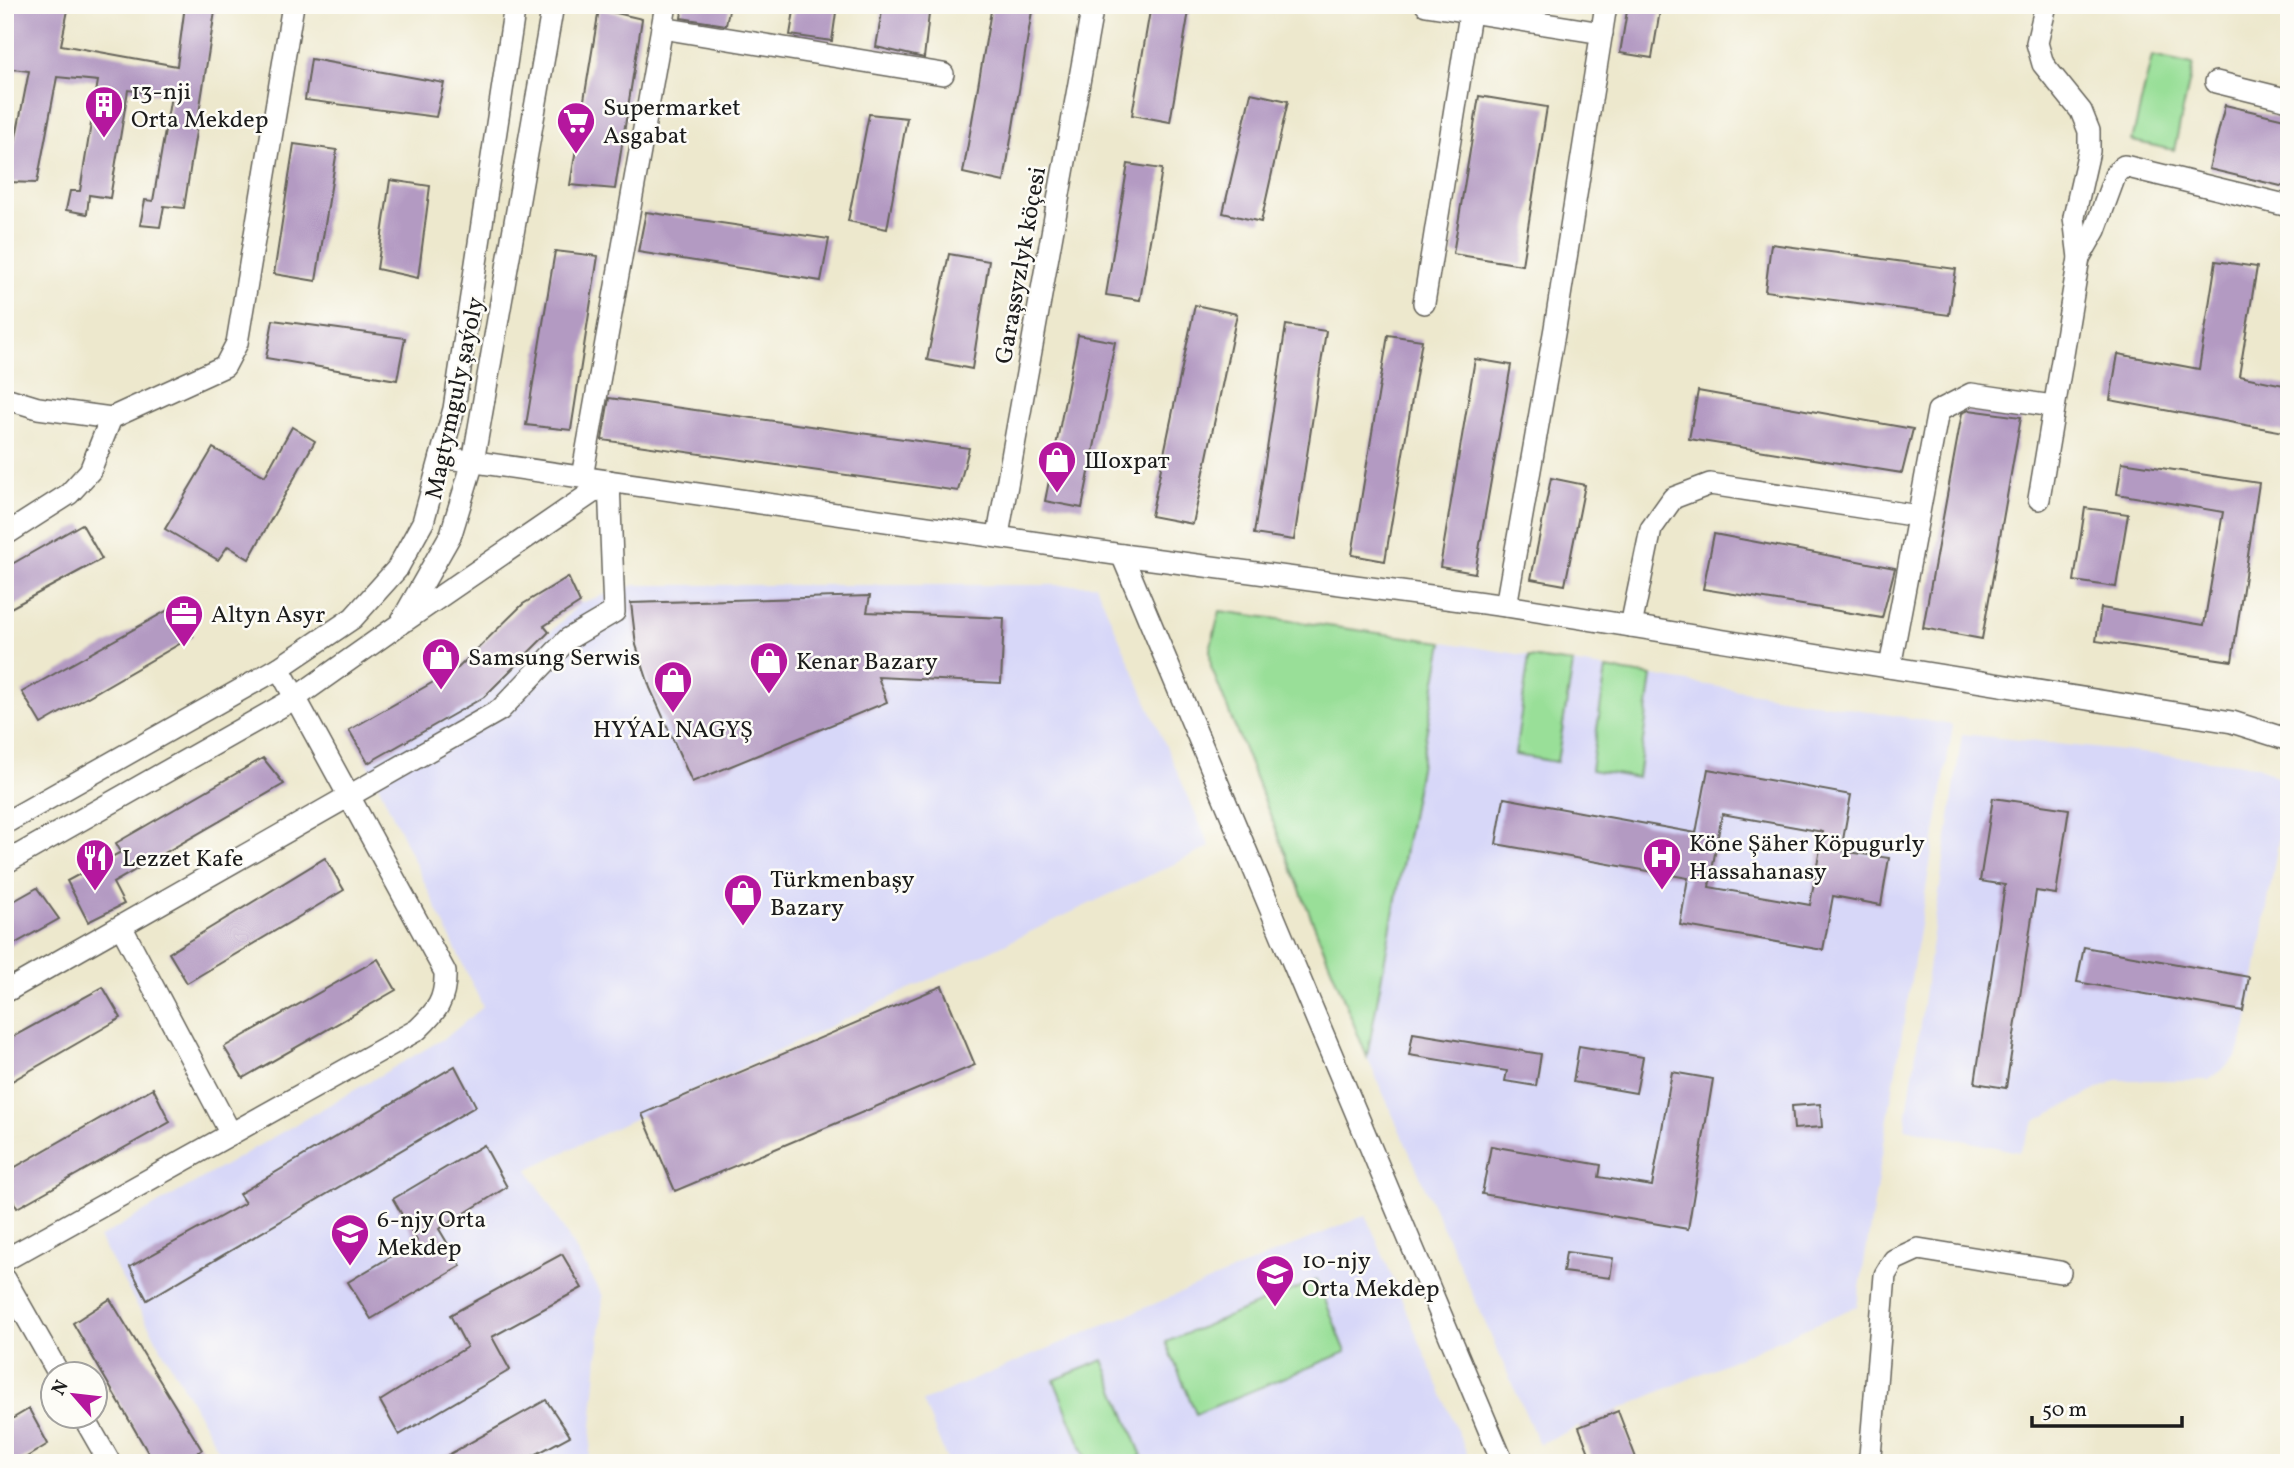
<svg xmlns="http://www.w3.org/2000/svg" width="2294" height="1468" font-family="Vollkorn,serif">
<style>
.built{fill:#d7d7f8}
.green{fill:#99df98;stroke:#5a7e5a;stroke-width:2}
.building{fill:#b39ac2;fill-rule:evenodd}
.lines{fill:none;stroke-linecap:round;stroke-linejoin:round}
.minor-casing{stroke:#65635a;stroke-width:24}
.minor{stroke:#fff;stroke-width:21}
.labels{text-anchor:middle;stroke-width:5;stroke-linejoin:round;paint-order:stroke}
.poi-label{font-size:24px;fill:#1c1c1c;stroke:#fdfcf7;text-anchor:start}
.street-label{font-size:24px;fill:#1c1c1c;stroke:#fdfcf7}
</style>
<rect width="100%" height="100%" fill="#fdfcf7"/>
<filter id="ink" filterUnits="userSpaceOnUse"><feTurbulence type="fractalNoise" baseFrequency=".0143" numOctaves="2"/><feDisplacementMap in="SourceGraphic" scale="14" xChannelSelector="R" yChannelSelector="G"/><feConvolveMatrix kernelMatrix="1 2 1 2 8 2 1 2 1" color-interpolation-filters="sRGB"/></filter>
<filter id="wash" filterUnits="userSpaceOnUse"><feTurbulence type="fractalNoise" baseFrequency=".00686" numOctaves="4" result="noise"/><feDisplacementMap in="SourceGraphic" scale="28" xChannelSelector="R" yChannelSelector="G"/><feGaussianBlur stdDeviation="1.57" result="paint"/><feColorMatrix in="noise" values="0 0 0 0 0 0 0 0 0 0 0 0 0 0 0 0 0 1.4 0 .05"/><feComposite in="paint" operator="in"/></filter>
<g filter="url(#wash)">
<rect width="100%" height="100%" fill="#ede8cd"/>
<g class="built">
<path d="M 635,585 L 1096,585 L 1210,847 L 528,1169 L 603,1296 L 589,1463 L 226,1463 L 99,1238 L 448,1036 L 483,1007 L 368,763 L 485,696 L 580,603 Z"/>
<path d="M 1443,642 L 1953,725 L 1857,1306 L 1539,1444 L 1367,1057 Z"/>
<path d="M 1962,734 L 2256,765 L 2288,783 L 2247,1026 L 2237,1057 L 2209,1080 L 2116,1080 L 2035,1121 L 2019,1152 L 1905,1128 Z"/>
<path d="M 1366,1215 L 1471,1463 L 948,1463 L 923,1401 Z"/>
</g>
<g class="green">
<path d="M 2152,56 L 2193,65 L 2174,150 L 2132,141 Z"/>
<path d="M 1220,611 L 1443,642 L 1367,1057 L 1211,667 L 1210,649 Z"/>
<path d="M 1529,657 L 1573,663 L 1557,762 L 1515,755 Z"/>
<path d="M 1606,669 L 1652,676 L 1638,778 L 1591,770 Z"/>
<path d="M 1317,1280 L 1346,1352 L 1196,1414 L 1166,1342 Z"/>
<path d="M 1103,1360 L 1142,1456 L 1126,1463 L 1088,1463 L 1054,1380 Z"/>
</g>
<g id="blocks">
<g class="building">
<path d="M 5,5 L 69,5 L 61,45 L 177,66 L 185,5 L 216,5 L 184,208 L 164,206 L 160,227 L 140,225 L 145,200 L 153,201 L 171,96 L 128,90 L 110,198 L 89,195 L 87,214 L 66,210 L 70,191 L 80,191 L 98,81 L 57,77 L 37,183 L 7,182 L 29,71 L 5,68 Z"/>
<path d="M 683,5 L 730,5 L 726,25 L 681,18 Z"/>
<path d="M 795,5 L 837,5 L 832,41 L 790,35 Z"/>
<path d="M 883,5 L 930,5 L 924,58 L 876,47 Z"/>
<path d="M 992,5 L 1033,5 L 1004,182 L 963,173 Z"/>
<path d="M 1151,5 L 1190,5 L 1170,122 L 1132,115 Z"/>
<path d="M 1628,5 L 1661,5 L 1652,58 L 1620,53 Z"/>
<path d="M 599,9 L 642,19 L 615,189 L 570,185 Z"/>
<path d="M 311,59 L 444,83 L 436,117 L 305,100 Z"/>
<path d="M 1251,93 L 1288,101 L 1261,222 L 1223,213 Z"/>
<path d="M 1479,96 L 1547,107 L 1522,265 L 1453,254 Z"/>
<path d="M 2225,105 L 2289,120 L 2289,188 L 2209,169 Z"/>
<path d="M 869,114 L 907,118 L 887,229 L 848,221 Z"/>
<path d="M 294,144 L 337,150 L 316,281 L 274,274 Z"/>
<path d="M 1128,164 L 1162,169 L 1140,300 L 1106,295 Z"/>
<path d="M 390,180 L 430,186 L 418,278 L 377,269 Z"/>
<path d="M 646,212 L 829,239 L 821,281 L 638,252 Z"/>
<path d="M 1771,244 L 1956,269 L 1949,315 L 1765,291 Z"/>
<path d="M 555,251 L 598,256 L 571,430 L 526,425 Z"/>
<path d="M 949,254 L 989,261 L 972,369 L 927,360 Z"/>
<path d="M 2216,261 L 2257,267 L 2239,376 L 2289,386 L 2289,433 L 2110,400 L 2118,354 L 2199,369 Z"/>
<path d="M 1195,305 L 1237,314 L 1193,524 L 1151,516 Z"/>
<path d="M 273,320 L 405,338 L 397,380 L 266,358 Z"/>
<path d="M 1286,325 L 1326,331 L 1294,540 L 1254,534 Z"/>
<path d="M 1078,335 L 1115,342 L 1082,508 L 1045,501 Z"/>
<path d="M 1388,335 L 1422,340 L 1385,561 L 1352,555 Z"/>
<path d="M 1475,359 L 1511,365 L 1475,573 L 1440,567 Z"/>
<path d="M 1698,391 L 1913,429 L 1902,473 L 1689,439 Z"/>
<path d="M 609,398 L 969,448 L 958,491 L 602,440 Z"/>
<path d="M 1969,410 L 2021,417 L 1982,639 L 1923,628 L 1962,413 Z"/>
<path d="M 292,427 L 315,441 L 249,559 L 228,546 L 218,560 L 165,529 L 213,448 L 265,476 Z"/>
<path d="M 2122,462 L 2259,483 L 2232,661 L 2096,641 L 2101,608 L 2204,625 L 2223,512 L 2117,494 Z"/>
<path d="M 1551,478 L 1585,485 L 1565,585 L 1531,579 Z"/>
<path d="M 2085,508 L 2128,514 L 2116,587 L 2074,581 Z"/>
<path d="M 82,524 L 102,559 L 5,611 L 5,568 Z"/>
<path d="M 1714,534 L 1895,568 L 1882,618 L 1703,589 Z"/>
<path d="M 568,577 L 580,603 L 544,626 L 549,632 L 484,697 L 368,763 L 349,730 L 458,668 L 523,604 Z"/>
<path d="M 870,596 L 867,612 L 1004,618 L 1001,683 L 878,677 L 887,702 L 692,782 L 650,688 L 636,645 L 631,603 Z"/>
<path d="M 177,605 L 193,636 L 41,724 L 22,692 Z"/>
<path d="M 263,758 L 284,784 L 113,883 L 124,904 L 88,922 L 67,881 L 121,852 L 116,843 Z"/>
<path d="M 1708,769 L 1851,795 L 1841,851 L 1889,858 L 1881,905 L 1833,896 L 1823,950 L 1680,925 L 1688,878 L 1496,844 L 1504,798 L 1696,833 ZM 1722,814 L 1823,832 L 1810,905 L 1709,887 Z"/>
<path d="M 1993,798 L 2069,809 L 2056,894 L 2036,891 L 2006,1088 L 1975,1083 L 2005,885 L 1980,881 Z"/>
<path d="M 325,858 L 344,890 L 187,983 L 169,953 Z"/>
<path d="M 37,888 L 59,919 L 5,949 L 5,906 Z"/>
<path d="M 2084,947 L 2249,977 L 2243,1011 L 2077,982 Z"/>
<path d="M 378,959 L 396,990 L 243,1078 L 224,1047 Z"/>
<path d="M 942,986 L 975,1065 L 675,1191 L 642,1114 Z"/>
<path d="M 103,987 L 121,1018 L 5,1085 L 5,1041 Z"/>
<path d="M 1413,1033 L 1541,1054 L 1536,1086 L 1505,1081 L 1507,1071 L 1409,1055 Z"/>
<path d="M 1579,1046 L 1643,1057 L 1636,1093 L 1573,1082 Z"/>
<path d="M 455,1066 L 476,1106 L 147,1300 L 130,1267 L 245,1203 L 239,1194 Z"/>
<path d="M 1672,1072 L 1713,1079 L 1688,1229 L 1482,1194 L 1491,1146 L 1601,1165 L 1599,1177 L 1652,1186 Z"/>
<path d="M 153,1088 L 170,1122 L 17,1208 L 5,1186 L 5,1173 Z"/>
<path d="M 1820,1104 L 1822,1127 L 1794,1129 L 1792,1106 Z"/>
<path d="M 484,1145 L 507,1187 L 439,1229 L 461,1266 L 371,1319 L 348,1282 L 417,1241 L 393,1199 Z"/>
<path d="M 1566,1252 L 1613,1258 L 1610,1278 L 1563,1272 Z"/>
<path d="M 562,1254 L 582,1288 L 492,1337 L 510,1370 L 399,1435 L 380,1401 L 467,1347 L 450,1315 Z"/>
<path d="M 110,1299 L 202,1450 L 182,1463 L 154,1463 L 73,1323 Z"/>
<path d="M 546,1400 L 570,1436 L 520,1463 L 434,1463 Z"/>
<path d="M 29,1409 L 48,1444 L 17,1463 L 5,1463 L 5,1423 Z"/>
<path d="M 1618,1411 L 1638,1463 L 1593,1463 L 1579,1427 Z"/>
</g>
</g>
</g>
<g filter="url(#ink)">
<use href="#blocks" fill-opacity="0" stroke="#65635a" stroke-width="2"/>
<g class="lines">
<g class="minor-casing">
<g id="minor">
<path d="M 1426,5 L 1602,33"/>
<path d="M 662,28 L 943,74"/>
<path d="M 2216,82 L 2289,100"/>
<path d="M 2079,258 L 2095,230 L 2116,173 L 2124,166 L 2289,206"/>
<path d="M 1424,303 L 1470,14"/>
<path d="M 5,398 L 38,408 L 111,418 L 225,366 L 237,343 L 293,5"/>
<path d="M 441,457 L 1122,555 L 1506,606 L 2232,722 L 2289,740"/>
<path d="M 582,477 L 666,5"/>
<path d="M 2039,499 L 2079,258 L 2074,217 L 2089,151 L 2089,131 L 2081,111 L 2043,64 L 2037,43 L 2046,5"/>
<path d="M 5,535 L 69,494 L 90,471 L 111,418"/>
<path d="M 998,535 L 1093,5"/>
<path d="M 1122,555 L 1503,1463"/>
<path d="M 1506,606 L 1555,328 L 1606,5"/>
<path d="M 406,620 L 609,481"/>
<path d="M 1631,626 L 1651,529 L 1673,498 L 1710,484 L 1918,516"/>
<path d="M 1890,667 L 1938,411 L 1971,394 L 2053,406"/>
<path d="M 5,823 L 279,668 L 353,618 L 397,569 L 423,522 L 454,409 L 515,5"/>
<path d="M 5,863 L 294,699 L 400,624 L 451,534 L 473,462 L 553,5"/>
<path d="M 122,928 L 231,1134"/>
<path d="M 5,992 L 500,710 L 568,639 L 614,612 L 609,481"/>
<path d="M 5,1260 L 417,1030 C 437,1011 446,1000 445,972 L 279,668"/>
<path d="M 5,1279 L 59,1374"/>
<path d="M 83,1416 L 110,1463"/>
<path d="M 1866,1463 L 1870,1456 L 1885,1275 L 1894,1260 L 1918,1249 L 2060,1272"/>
</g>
</g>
<use href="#minor" class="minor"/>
</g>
</g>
<defs>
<g id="building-pin" transform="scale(2.0125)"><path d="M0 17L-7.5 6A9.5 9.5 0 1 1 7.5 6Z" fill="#b5179e" stroke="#fdfcf7"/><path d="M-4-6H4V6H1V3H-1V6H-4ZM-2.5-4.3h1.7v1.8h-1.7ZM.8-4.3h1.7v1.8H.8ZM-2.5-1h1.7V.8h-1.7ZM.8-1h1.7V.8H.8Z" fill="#fff"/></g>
<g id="supermarket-pin" transform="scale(2.0125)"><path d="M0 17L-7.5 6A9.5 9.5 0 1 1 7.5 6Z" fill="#b5179e" stroke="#fdfcf7"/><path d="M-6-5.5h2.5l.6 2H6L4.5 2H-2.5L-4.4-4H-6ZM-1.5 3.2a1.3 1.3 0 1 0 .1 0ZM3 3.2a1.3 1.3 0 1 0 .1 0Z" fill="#fff"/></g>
<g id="shop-pin" transform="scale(2.0125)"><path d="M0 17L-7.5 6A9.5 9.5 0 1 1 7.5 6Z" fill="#b5179e" stroke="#fdfcf7"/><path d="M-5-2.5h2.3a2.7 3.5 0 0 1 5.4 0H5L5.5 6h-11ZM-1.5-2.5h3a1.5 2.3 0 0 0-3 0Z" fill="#fff"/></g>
<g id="office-pin" transform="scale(2.0125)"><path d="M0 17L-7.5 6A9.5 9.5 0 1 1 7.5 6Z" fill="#b5179e" stroke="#fdfcf7"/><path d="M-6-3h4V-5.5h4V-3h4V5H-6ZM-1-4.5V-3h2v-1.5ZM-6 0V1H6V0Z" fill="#fff"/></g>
<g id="hospital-pin" transform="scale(2.0125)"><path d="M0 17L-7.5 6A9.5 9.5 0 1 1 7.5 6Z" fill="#b5179e" stroke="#fdfcf7"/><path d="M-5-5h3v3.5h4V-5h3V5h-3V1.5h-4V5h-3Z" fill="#fff"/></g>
<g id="restaurant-pin" transform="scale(2.0125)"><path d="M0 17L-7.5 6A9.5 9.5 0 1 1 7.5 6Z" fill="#b5179e" stroke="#fdfcf7"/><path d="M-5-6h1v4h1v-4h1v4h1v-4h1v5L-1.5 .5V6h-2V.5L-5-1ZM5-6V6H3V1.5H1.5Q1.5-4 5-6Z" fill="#fff"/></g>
<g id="school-pin" transform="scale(2.0125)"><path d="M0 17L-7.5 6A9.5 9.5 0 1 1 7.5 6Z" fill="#b5179e" stroke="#fdfcf7"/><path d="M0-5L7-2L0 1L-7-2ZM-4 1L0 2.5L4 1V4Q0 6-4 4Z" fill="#fff"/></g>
</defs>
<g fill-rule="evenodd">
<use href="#building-pin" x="104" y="105"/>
<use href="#supermarket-pin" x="576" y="121"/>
<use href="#shop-pin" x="1057" y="460"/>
<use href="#office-pin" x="184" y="614"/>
<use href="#shop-pin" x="441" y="657"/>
<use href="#shop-pin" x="769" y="661"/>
<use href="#shop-pin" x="673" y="680"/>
<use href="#hospital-pin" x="1662" y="857"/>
<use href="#restaurant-pin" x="95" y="858"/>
<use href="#shop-pin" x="743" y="893"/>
<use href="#school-pin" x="350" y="1233"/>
<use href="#school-pin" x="1275" y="1274"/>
</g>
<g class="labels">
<g class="poi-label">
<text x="131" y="99">13-nji<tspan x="131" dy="28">Orta Mekdep</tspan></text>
<text x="603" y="115">Supermarket<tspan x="603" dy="28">Asgabat</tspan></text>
<text x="1084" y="468">Шохрат</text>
<text x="211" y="622">Altyn Asyr</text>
<text x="468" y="665">Samsung Serwis</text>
<text x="796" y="669">Kenar Bazary</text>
<text x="673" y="737" text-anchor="middle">HYÝAL NAGYŞ</text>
<text x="1689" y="851">Köne Şäher Köpugurly<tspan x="1689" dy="28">Hassahanasy</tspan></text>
<text x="122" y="866">Lezzet Kafe</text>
<text x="770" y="887">Türkmenbaşy<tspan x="770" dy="28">Bazary</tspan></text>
<text x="377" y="1227">6-njy Orta<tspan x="377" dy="28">Mekdep</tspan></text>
<text x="1302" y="1268">10-njy<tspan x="1302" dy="28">Orta Mekdep</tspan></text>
</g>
<g class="street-label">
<text transform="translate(1020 265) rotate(-80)" y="8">Garaşsyzlyk köçesi</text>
<text transform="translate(454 398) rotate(-78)" y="8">Magtymguly şaýoly</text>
</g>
</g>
<rect width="2294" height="1468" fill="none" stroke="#fdfcf7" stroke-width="28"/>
<g transform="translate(74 1395) rotate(298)"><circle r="33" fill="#fdfcf7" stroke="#a3a29f" stroke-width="2"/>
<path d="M0-5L12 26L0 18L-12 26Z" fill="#b5179e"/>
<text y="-10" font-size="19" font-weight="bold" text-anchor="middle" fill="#1c1c1c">N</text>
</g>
<path d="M2032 1416v10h150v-10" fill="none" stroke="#1c1c1c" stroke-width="3.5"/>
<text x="2042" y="1416" font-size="21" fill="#1c1c1c" stroke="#fdfcf7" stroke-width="5" paint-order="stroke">50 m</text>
</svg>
